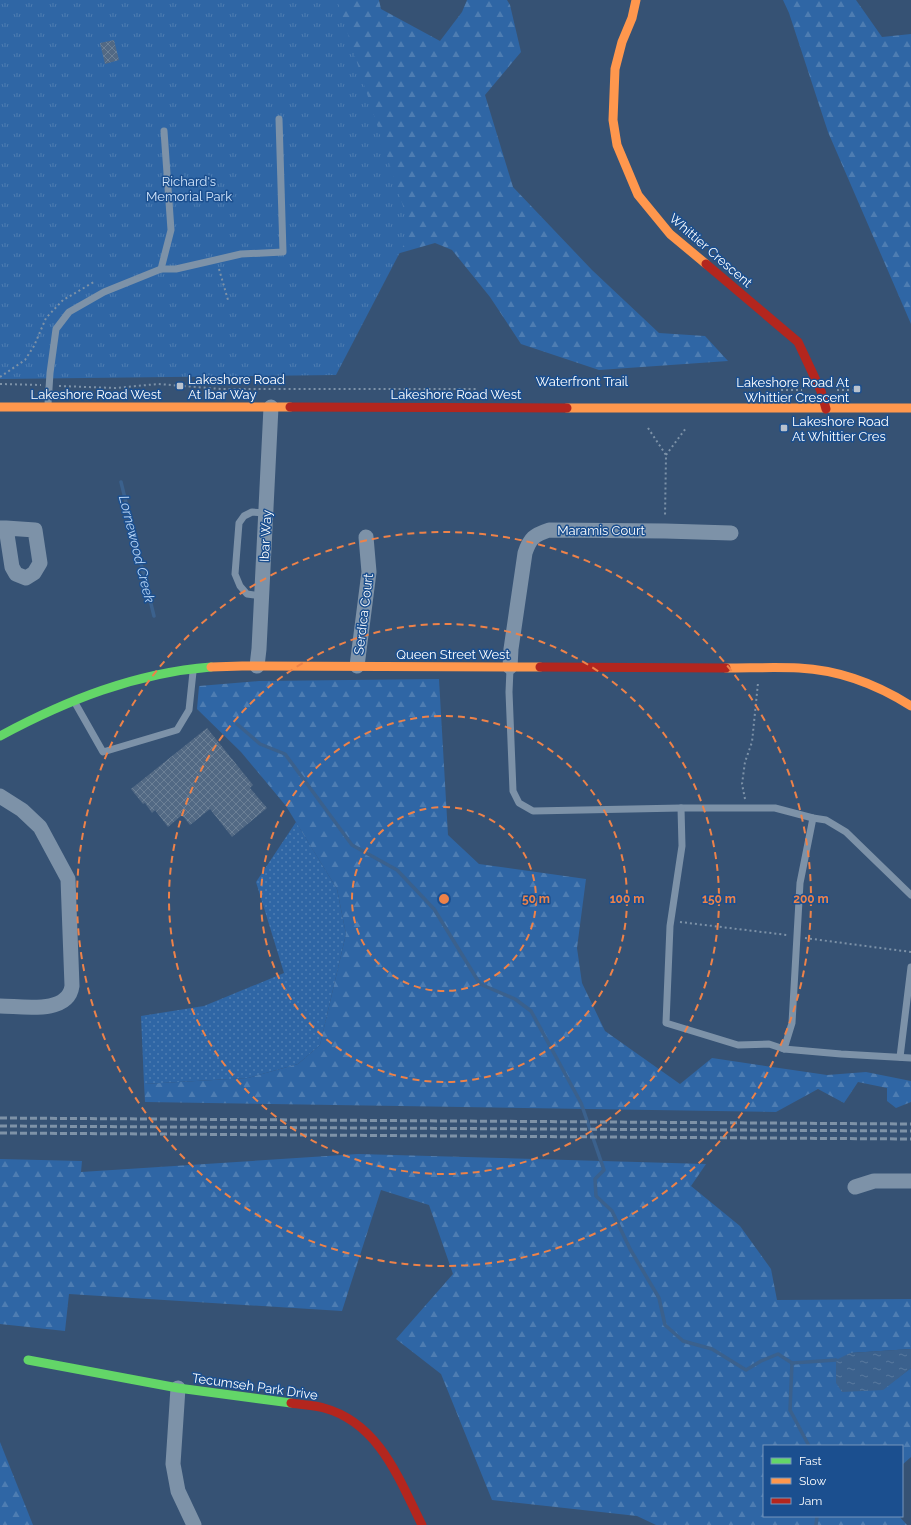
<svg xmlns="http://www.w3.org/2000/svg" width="911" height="1525" font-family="Raleway,sans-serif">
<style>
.grass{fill:url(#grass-dots)}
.forest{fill:url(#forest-firs)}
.park{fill:url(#park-tufts)}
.water{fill:url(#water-ripples)}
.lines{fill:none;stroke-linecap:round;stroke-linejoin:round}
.stream{stroke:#3b618d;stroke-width:3.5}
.building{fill:url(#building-cross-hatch)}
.path{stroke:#7d92a8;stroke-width:2;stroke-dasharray:2 3;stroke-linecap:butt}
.lane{stroke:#7d92a8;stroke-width:7}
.street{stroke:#7d92a8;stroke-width:15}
.fast{stroke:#63d668;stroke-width:9}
.slow{stroke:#ff974d;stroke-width:9}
.jam{stroke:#b3261e;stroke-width:9}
.rail{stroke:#7e92a7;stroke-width:3;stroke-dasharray:7 3;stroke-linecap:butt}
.ring{fill:none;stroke:#ee8249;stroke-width:2;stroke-dasharray:7 5}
.poi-dot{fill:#b9c2ce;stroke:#1b4f8f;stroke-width:1.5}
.labels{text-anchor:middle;stroke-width:3;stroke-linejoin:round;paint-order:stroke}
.park-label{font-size:13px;fill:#cfe3fa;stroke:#1b4f8f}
.street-label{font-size:13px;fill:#fff;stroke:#1b4f8f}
.poi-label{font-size:13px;fill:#fff;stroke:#1b4f8f;text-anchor:start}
.water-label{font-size:14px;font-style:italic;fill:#b5d3f5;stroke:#1b4f8f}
.centre{fill:#ee8249;stroke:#1b4f8f;stroke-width:2}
.ring-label{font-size:12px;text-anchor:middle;font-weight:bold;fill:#ee8249;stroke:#1b4f8f;stroke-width:3;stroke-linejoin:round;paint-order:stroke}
</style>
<defs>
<pattern id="grass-dots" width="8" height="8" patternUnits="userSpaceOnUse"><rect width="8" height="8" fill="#2f66a5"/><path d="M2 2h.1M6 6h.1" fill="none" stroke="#4e7db2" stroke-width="1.8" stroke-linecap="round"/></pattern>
<pattern id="forest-firs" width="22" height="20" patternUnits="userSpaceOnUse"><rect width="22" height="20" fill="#2f66a5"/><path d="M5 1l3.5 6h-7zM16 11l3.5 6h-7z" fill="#4e7db2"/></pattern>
<pattern id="park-tufts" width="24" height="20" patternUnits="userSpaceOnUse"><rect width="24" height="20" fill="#2f66a5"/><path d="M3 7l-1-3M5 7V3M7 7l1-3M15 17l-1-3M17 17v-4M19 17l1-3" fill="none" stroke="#4e7db2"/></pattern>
<pattern id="water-ripples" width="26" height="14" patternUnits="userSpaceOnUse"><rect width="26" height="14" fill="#3b618d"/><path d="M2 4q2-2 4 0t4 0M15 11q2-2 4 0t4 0" fill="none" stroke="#58799e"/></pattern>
<pattern id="building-cross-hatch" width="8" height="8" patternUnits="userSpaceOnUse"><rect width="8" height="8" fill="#526984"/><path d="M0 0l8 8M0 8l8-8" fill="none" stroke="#6c8096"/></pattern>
</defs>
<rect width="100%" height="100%" fill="#365274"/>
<path class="grass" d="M 296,822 L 337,889 L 346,934 L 320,1045 L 298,1064 L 248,1078 L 144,1084 L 141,1016 L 204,1006 L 284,973 L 256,882 Z"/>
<g class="forest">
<path d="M 288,0 L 379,0 L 381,9 L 440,41 L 462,12 L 467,0 L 507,0 L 510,5 L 521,52 L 485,95 L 513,187 L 592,270 L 659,333 L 705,336 L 728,361 L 599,370 L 521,344 L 490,297 L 452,250 L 435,243 L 386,257 Z"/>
<path d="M 783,0 L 856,0 L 882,37 L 911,34 L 911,324 L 828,132 L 789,13 Z"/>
<path d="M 439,679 L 448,835 L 479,864 L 586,879 L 577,948 L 582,983 L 605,1031 L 680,1084 L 712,1058 L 827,1075 L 866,1072 L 911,1081 L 911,1102 L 896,1108 L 887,1101 L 887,1088 L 858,1082 L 844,1103 L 818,1089 L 776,1112 L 145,1102 L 144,1084 L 248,1078 L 298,1064 L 320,1045 L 346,934 L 337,889 L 286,806 L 241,752 L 197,709 L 199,686 L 259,681 Z"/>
<path d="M 358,1154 L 706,1164 L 691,1186 L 740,1226 L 771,1269 L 777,1300 L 911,1299 L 911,1349 L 850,1353 L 882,1390 L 911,1368 L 911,1457 L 902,1465 L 902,1446 L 764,1446 L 764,1516 L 899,1516 L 907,1525 L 656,1525 L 637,1516 L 492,1500 L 441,1374 L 396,1339 L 453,1274 L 429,1205 L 381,1190 L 342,1311 L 69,1294 L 65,1331 L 0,1324 L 0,1159 L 82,1161 L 81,1172 Z"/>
<path d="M 0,1442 L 33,1525 L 0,1525 Z"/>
</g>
<path class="park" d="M 0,0 L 337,0 L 411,231 L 336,375 L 0,379 Z"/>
<path class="water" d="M 911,1349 L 911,1368 L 883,1390 L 842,1392 L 836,1383 L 836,1360 L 850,1353 Z"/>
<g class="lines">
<g class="stream">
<path d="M 121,482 L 154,616"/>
<path d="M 237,724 L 260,744 L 285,754 L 352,845 L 397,870 L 434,909 L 480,984 L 515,999 L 531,1011 L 581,1103 L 604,1170 L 595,1179 L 596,1196 L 612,1211 L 630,1249 L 659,1298 L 665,1325 L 683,1341 L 712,1349 L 746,1370 L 761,1361 L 778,1354 L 792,1363 L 790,1410 L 809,1446"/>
<path d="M 792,1363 L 836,1360"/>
<path d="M 816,1525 L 817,1516"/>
</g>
</g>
<g class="building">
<path d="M 114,40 L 119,60 L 105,64 L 100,43 Z"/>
<path d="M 207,728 L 253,785 L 250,788 L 267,808 L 232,837 L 210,809 L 190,825 L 182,815 L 168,827 L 155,810 L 152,813 L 145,803 L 143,804 L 131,789 Z"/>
</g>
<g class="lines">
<g class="path">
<path d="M 219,269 L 228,300"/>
<path d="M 0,377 L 25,360 L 34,346 L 46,318 L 63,300 L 94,282"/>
<path d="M 0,384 L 41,385"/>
<path d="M 59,386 L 115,388 L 158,384 L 221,389 L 478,389"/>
<path d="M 781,390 L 802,390"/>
<path d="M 837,390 L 856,390"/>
<path d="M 648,428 L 666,455 L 665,517"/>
<path d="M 666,455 L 686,428"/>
<path d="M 745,799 L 742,784 L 745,762 L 752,742 L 758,683"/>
<path d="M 680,922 L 787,935"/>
<path d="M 805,938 L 911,952"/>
</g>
<g class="lane">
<path d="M 161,269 L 171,230 L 164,131"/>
<path d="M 48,404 L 50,373 L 56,329 L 69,312 L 104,292 L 161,269 L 176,269 L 241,254 L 283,252 L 279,119"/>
<path d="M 261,596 L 247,594 L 240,586 L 235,574 L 239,523 L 244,516 L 252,512 L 266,513"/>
<path d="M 510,669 L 509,692 L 513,791 L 519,803 L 533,811 L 681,808 L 775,808 L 813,818 L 826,820 L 846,832 L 911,895"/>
<path d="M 74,701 L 103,752 L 177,730 L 189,710 L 193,672"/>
<path d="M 681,808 L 682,846 L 670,926 L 666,1023 L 738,1045 L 769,1044 L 784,1049 L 841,1054 L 911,1058"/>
<path d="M 784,1049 L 792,1023 L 800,883 L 813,818"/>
<path d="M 900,1057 L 911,967"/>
</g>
<g class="street">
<path d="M 0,528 L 6,528 L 12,567 L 16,574 L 26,578 L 34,573 L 40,563 L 35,530 L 6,528"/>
<path d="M 257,666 L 259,649 L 271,407"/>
<path d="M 357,666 L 369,572 L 366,537"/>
<path d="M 510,667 L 511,649 L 525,553 C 530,538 534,535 549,530 L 665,531 L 731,533"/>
<path d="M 0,796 L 22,810 L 40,827 L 68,879 L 72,986 C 68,1015 22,1006 0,1006"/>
<path d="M 855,1187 L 874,1181 L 911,1181"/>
<path d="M 178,1388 L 173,1464 L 178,1491 L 194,1525"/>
</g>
<g class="fast">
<path d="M 0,736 C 67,700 135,673 211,667"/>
<path d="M 28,1360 L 178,1388 L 291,1403"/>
</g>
<g class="slow">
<path d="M 636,0 L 632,18 L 622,42 L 615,69 L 613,120 L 617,145 L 638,195 L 670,234 L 706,264"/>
<path d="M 0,407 L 290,407"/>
<path d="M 567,408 L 911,408"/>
<path d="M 211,667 L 242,666 L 540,667"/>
<path d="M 726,668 C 750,668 775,667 799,668 C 839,670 878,685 911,706"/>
</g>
<g class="jam">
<path d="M 706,264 L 798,342 L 821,391 L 826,409"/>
<path d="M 290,407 L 567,408"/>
<path d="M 540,667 L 726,668"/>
<path d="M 291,1403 C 302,1405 314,1405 324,1408 C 379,1423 399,1479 422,1525"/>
</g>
<g class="rail">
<path d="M 0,1118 L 911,1124"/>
<path d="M 0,1126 L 911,1131"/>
<path d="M 0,1133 L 911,1139"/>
</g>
</g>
<g class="ring">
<circle cx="444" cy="899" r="92"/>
<circle cx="444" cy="899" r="183"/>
<circle cx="444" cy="899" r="275"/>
<circle cx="444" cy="899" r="367"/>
</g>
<g class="poi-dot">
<rect x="176" y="382" width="8" height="8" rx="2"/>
<rect x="853" y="385" width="8" height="8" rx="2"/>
<rect x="780" y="424" width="8" height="8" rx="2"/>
</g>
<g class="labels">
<g class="park-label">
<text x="189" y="186">Richard's<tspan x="189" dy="15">Memorial Park</tspan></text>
</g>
<g class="street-label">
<text transform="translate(711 250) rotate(41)" y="5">Whittier Crescent</text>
<text x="582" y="386">Waterfront Trail</text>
<text x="96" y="399">Lakeshore Road West</text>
<text x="456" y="399">Lakeshore Road West</text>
<text x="601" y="535">Maramis Court</text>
<text transform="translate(265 536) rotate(-87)" y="5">Ibar Way</text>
<text transform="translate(363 614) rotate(-83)" y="5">Serdica Court</text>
<text x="453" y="659">Queen Street West</text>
<text transform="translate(255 1386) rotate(8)" y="5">Tecumseh Park Drive</text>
</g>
<g class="poi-label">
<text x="188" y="384">Lakeshore Road<tspan x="188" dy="15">At Ibar Way</tspan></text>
<text x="849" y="387" text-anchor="end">Lakeshore Road At<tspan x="849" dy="15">Whittier Crescent</tspan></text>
<text x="792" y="426">Lakeshore Road<tspan x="792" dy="15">At Whittier Cres</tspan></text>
</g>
<g class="water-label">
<text transform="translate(137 549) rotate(76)" y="5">Lornewood Creek</text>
</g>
</g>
<circle cx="444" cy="899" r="6" class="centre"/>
<g class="ring-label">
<text x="536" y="903">50 m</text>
<text x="627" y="903">100 m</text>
<text x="719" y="903">150 m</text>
<text x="811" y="903">200 m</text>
</g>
<rect x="763" y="1445" width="140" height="72" fill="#1b4f8f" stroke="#7695bc"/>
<rect x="771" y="1458" width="20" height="6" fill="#63d668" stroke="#7695bc"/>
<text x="799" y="1465" font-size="12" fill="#ffffff">Fast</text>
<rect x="771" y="1478" width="20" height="6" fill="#ff974d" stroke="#7695bc"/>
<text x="799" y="1485" font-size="12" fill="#ffffff">Slow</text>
<rect x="771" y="1498" width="20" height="6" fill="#b3261e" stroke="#7695bc"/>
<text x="799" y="1505" font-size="12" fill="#ffffff">Jam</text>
</svg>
